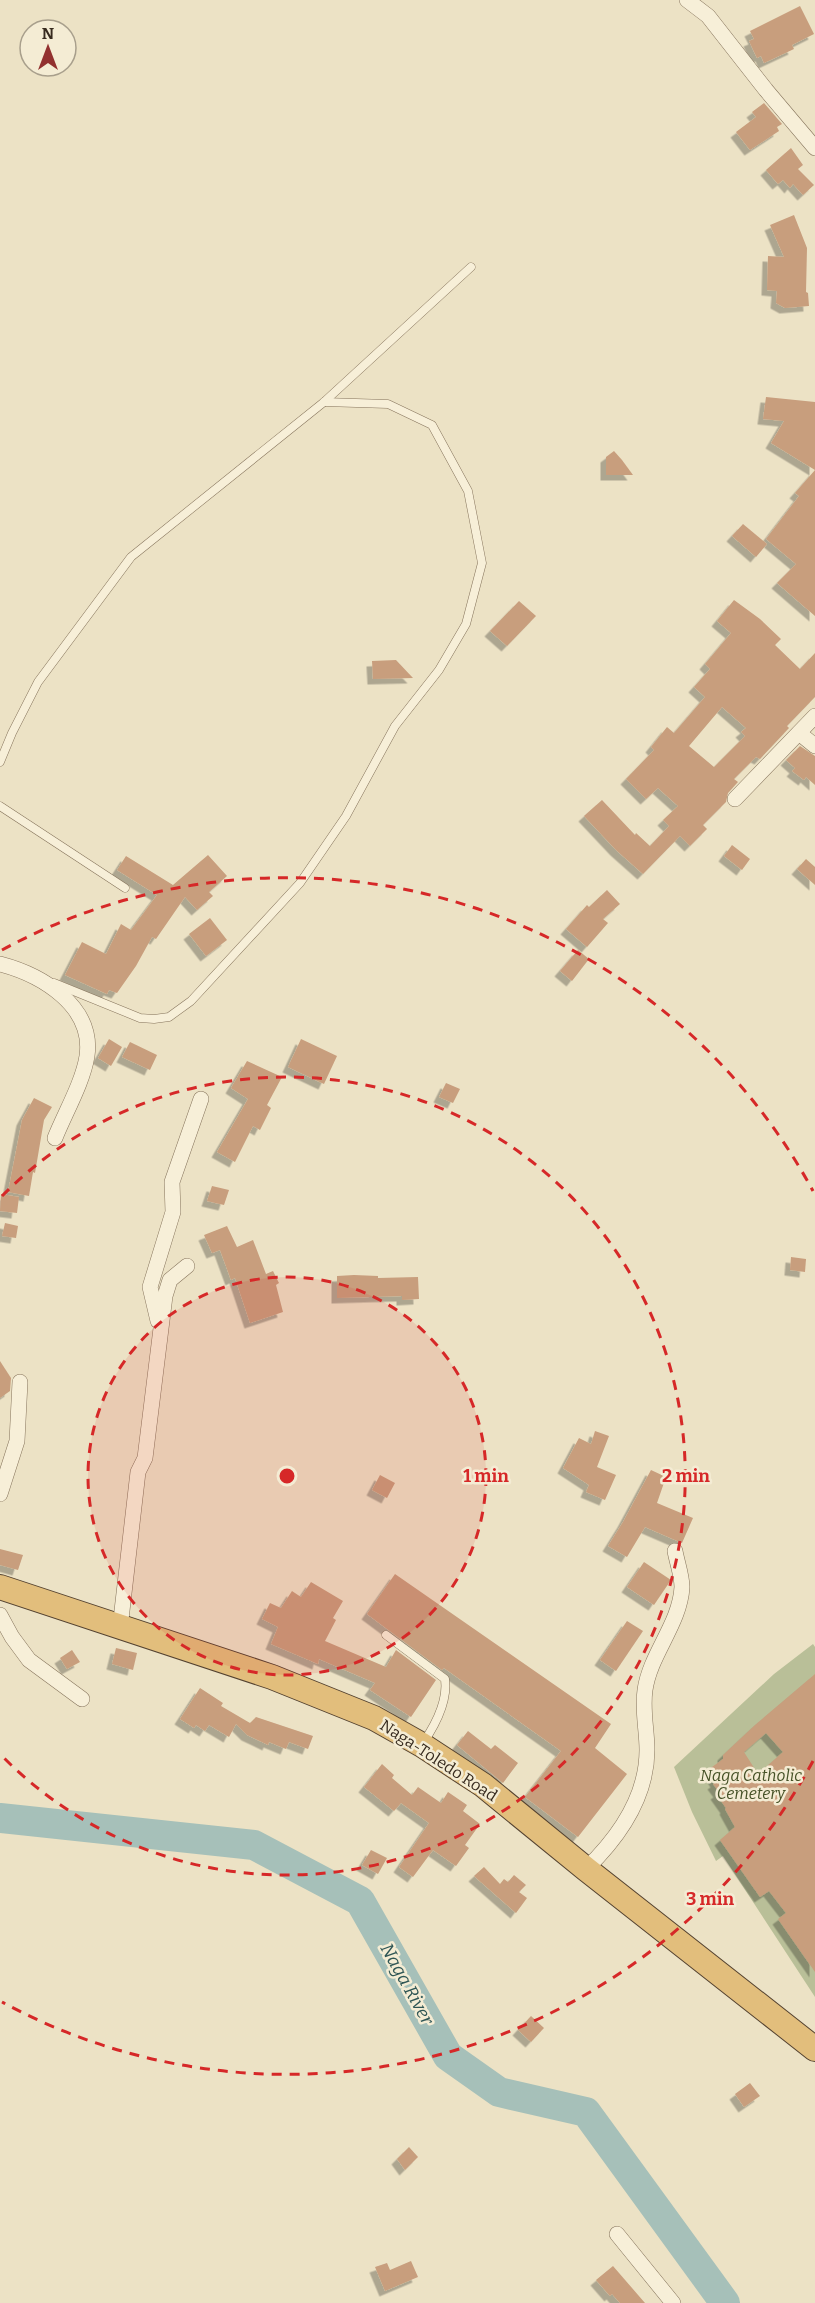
<svg xmlns="http://www.w3.org/2000/svg" width="815" height="2303" font-family="Bitter,serif">
<style>
.cemetery{fill:#b9bf98}
.lines{fill:none;stroke-linecap:round;stroke-linejoin:round}
.river{stroke:#a6c0b9;stroke-width:30}
.building{fill:#c89e7d;fill-rule:evenodd;filter:url(#shadow)}
.service-casing{stroke:#86745c;stroke-width:9}
.minor-casing{stroke:#86745c;stroke-width:16}
.trunk-casing{stroke:#544230;stroke-width:26}
.service{stroke:#f7efd8;stroke-width:8}
.minor{stroke:#f7efd8;stroke-width:15}
.trunk{stroke:#e2be7c;stroke-width:24}
.ring{fill:none;stroke:#d62828;stroke-width:3;stroke-dasharray:10 8}
.labels{text-anchor:middle;stroke-width:5;stroke-linejoin:round;paint-order:stroke}
.street-label{font-size:16px;fill:#372b1f;stroke:#f4ecd4}
.park-label{font-size:16px;font-style:italic;fill:#465227;stroke:#f4ecd4}
.water-label{font-size:18px;font-style:italic;fill:#2f5655;stroke:#f4ecd4}
.centre{fill:#d62828;stroke:#f4ecd4;stroke-width:3}
.ring-label{font-size:18px;text-anchor:middle;font-weight:bold;fill:#d62828;stroke:#f4ecd4;stroke-width:5;stroke-linejoin:round;paint-order:stroke}
</style>
<defs>
<filter id="shadow"><feDropShadow dx="-5.5" dy="5.5" stdDeviation="0" flood-color="#0004"/></filter>
</defs>
<rect width="100%" height="100%" fill="#ece2c5"/>
<path class="cemetery" d="M 813,1644 L 815,1647 L 815,1997 L 723,1856 L 716,1861 L 692,1812 L 674,1767 L 774,1674 Z"/>
<g class="lines">
<path class="river" d="M 0,1818 L 254,1845 L 360,1901 L 448,2056 L 499,2092 L 586,2112 L 725,2303"/>
</g>
<g class="building">
<path d="M 800,6 L 814,34 L 792,45 L 794,49 L 764,63 L 761,56 L 757,58 L 749,41 L 754,39 L 750,31 Z"/>
<path d="M 764,103 L 782,124 L 777,127 L 779,131 L 750,150 L 736,132 L 756,117 L 752,112 Z"/>
<path d="M 791,148 L 803,165 L 798,169 L 814,185 L 803,195 L 793,184 L 790,188 L 783,180 L 778,184 L 766,170 Z"/>
<path d="M 794,215 L 807,248 L 806,292 L 808,293 L 809,306 L 785,308 L 776,303 L 777,291 L 767,290 L 768,256 L 784,257 L 770,225 Z"/>
<path d="M 766,397 L 815,402 L 815,616 L 777,583 L 796,564 L 766,539 L 799,496 L 795,493 L 815,470 L 771,443 L 784,421 L 763,419 Z"/>
<path d="M 614,451 L 622,460 L 633,475 L 606,475 L 606,457 Z"/>
<path d="M 743,524 L 767,544 L 756,557 L 732,536 Z"/>
<path d="M 734,600 L 760,619 L 781,639 L 775,645 L 800,669 L 815,653 L 815,697 L 787,726 L 789,728 L 760,759 L 756,757 L 734,779 L 738,782 L 728,793 L 726,802 L 703,825 L 707,829 L 690,846 L 680,836 L 643,874 L 616,850 L 584,816 L 602,800 L 635,835 L 636,833 L 650,846 L 669,826 L 663,820 L 678,806 L 658,788 L 646,799 L 626,779 L 654,750 L 651,747 L 667,727 L 674,733 L 705,697 L 694,687 L 710,669 L 705,664 L 731,633 L 717,621 ZM 722,707 L 746,728 L 741,732 L 745,736 L 714,767 L 689,746 Z"/>
<path d="M 519,601 L 536,616 L 507,646 L 490,631 Z"/>
<path d="M 396,660 L 413,678 L 373,679 L 372,661 Z"/>
<path d="M 800,746 L 815,756 L 815,785 L 806,777 L 804,780 L 792,771 L 795,768 L 786,760 Z"/>
<path d="M 732,845 L 750,859 L 742,870 L 724,856 Z"/>
<path d="M 208,855 L 227,876 L 209,892 L 213,896 L 197,910 L 185,897 L 156,939 L 152,937 L 136,966 L 117,993 L 109,990 L 107,994 L 65,975 L 82,942 L 106,954 L 121,924 L 131,930 L 157,895 L 117,870 L 126,856 L 173,885 Z"/>
<path d="M 806,859 L 815,867 L 815,885 L 797,869 Z"/>
<path d="M 607,890 L 620,904 L 603,919 L 608,923 L 587,947 L 566,929 L 587,905 L 589,907 Z"/>
<path d="M 210,918 L 227,940 L 206,956 L 189,934 Z"/>
<path d="M 578,950 L 589,959 L 572,981 L 560,971 Z"/>
<path d="M 109,1039 L 122,1047 L 111,1066 L 98,1058 Z"/>
<path d="M 301,1039 L 337,1056 L 324,1084 L 288,1067 Z"/>
<path d="M 130,1042 L 157,1055 L 150,1070 L 122,1057 Z"/>
<path d="M 247,1061 L 282,1077 L 267,1105 L 271,1108 L 260,1130 L 253,1126 L 235,1162 L 217,1152 L 248,1099 L 231,1088 Z"/>
<path d="M 446,1083 L 460,1089 L 453,1103 L 439,1097 Z"/>
<path d="M 34,1098 L 52,1107 L 44,1120 L 35,1173 L 33,1172 L 29,1196 L 8,1192 L 22,1120 Z"/>
<path d="M 212,1186 L 229,1190 L 224,1205 L 207,1201 Z"/>
<path d="M 1,1194 L 19,1197 L 17,1213 L 0,1211 Z"/>
<path d="M 5,1223 L 18,1226 L 16,1238 L 2,1236 Z"/>
<path d="M 227,1226 L 237,1247 L 253,1240 L 266,1274 L 273,1271 L 279,1283 L 276,1285 L 283,1312 L 250,1323 L 235,1278 L 231,1280 L 220,1250 L 212,1253 L 204,1235 Z"/>
<path d="M 791,1257 L 806,1259 L 805,1272 L 790,1270 Z"/>
<path d="M 354,1275 L 378,1276 L 378,1278 L 418,1277 L 419,1299 L 402,1300 L 402,1296 L 337,1298 L 337,1276 Z"/>
<path d="M 0,1361 L 11,1378 L 10,1391 L 0,1398 Z"/>
<path d="M 595,1431 L 609,1436 L 597,1467 L 616,1475 L 605,1500 L 586,1492 L 589,1485 L 563,1468 L 579,1438 L 591,1444 Z"/>
<path d="M 651,1470 L 666,1477 L 657,1503 L 693,1518 L 682,1543 L 645,1527 L 627,1557 L 608,1546 L 623,1522 Z"/>
<path d="M 380,1475 L 395,1483 L 387,1498 L 372,1490 Z"/>
<path d="M 0,1549 L 23,1555 L 18,1570 L 0,1565 Z"/>
<path d="M 644,1562 L 671,1580 L 654,1605 L 627,1587 Z"/>
<path d="M 395,1574 L 611,1724 L 595,1748 L 627,1774 L 578,1837 L 525,1797 L 561,1751 L 444,1668 L 442,1670 L 367,1614 Z"/>
<path d="M 311,1582 L 343,1601 L 333,1618 L 336,1620 L 325,1641 L 386,1667 L 396,1650 L 436,1680 L 411,1717 L 370,1690 L 375,1683 L 319,1659 L 318,1664 L 271,1644 L 278,1627 L 262,1619 L 270,1603 L 281,1608 L 292,1591 L 301,1597 Z"/>
<path d="M 627,1621 L 643,1631 L 616,1671 L 600,1660 Z"/>
<path d="M 116,1648 L 137,1653 L 133,1670 L 112,1664 Z"/>
<path d="M 72,1650 L 80,1662 L 67,1669 L 60,1658 Z"/>
<path d="M 815,1674 L 815,1972 L 778,1919 L 786,1913 L 769,1891 L 760,1897 L 720,1840 L 735,1827 L 725,1809 L 726,1808 L 716,1794 L 719,1792 L 713,1784 L 716,1782 L 708,1770 L 723,1759 L 723,1755 L 755,1725 ZM 766,1733 L 783,1752 L 758,1774 L 744,1752 Z"/>
<path d="M 200,1688 L 223,1703 L 221,1706 L 250,1723 L 256,1717 L 313,1736 L 308,1749 L 289,1742 L 286,1749 L 269,1742 L 268,1745 L 247,1735 L 236,1724 L 229,1737 L 209,1725 L 205,1731 L 196,1725 L 194,1728 L 180,1719 Z"/>
<path d="M 468,1731 L 491,1749 L 495,1745 L 518,1763 L 503,1783 L 457,1745 Z"/>
<path d="M 382,1764 L 394,1775 L 392,1778 L 412,1795 L 418,1787 L 441,1803 L 448,1792 L 467,1805 L 463,1811 L 480,1824 L 465,1845 L 469,1848 L 456,1866 L 433,1850 L 413,1877 L 399,1867 L 429,1823 L 401,1803 L 394,1811 L 364,1787 Z"/>
<path d="M 371,1850 L 387,1858 L 378,1874 L 362,1865 Z"/>
<path d="M 484,1867 L 500,1884 L 504,1879 L 508,1882 L 514,1875 L 526,1885 L 519,1892 L 527,1898 L 516,1913 L 474,1876 Z"/>
<path d="M 531,2016 L 544,2028 L 531,2042 L 518,2030 Z"/>
<path d="M 750,2083 L 760,2096 L 744,2107 L 735,2094 Z"/>
<path d="M 409,2147 L 418,2157 L 405,2170 L 397,2159 Z"/>
<path d="M 411,2261 L 418,2277 L 385,2291 L 375,2267 L 387,2263 L 390,2270 Z"/>
<path d="M 613,2266 L 645,2303 L 620,2303 L 612,2294 L 610,2296 L 596,2280 Z"/>
</g>
<g class="lines">
<g class="service-casing">
<g id="service">
<path d="M 0,762 L 12,733 L 38,682 L 131,557 L 324,402 L 471,267"/>
<path d="M 0,806 L 125,888"/>
<path d="M 54,983 L 140,1018 L 154,1019 L 169,1017 L 191,1001 L 300,883 L 346,816 L 395,726 L 439,670 L 466,624 L 482,563 L 468,491 L 432,425 L 388,404 L 324,402"/>
<path d="M 386,1635 L 445,1679 C 448,1701 436,1724 423,1743"/>
</g>
</g>
<g class="minor-casing">
<g id="minor">
<path d="M 687,0 L 708,16 L 766,90 L 815,148"/>
<path d="M 799,733 L 815,746"/>
<path d="M 735,799 L 815,716"/>
<path d="M 0,964 C 42,975 94,1006 87,1056 C 83,1082 65,1113 55,1138"/>
<path d="M 158,1321 L 150,1287 L 173,1212 L 172,1182 L 201,1099"/>
<path d="M 0,1494 L 17,1441 L 20,1382"/>
<path d="M 0,1615 L 12,1637 L 29,1660 L 82,1699"/>
<path d="M 120,1628 L 138,1472 L 145,1458 L 165,1296 L 170,1280 L 187,1266"/>
<path d="M 586,1869 C 618,1838 647,1797 647,1750 C 647,1730 642,1710 645,1690 C 650,1654 680,1624 682,1587 C 682,1576 677,1562 675,1551"/>
<path d="M 617,2234 L 673,2303"/>
</g>
</g>
<g class="trunk-casing">
<path id="trunk" d="M 0,1587 L 272,1677 L 374,1718 L 422,1745 L 483,1785 L 586,1869 L 815,2049"/>
</g>
<use href="#service" class="service"/>
<use href="#minor" class="minor"/>
<use href="#trunk" class="trunk"/>
</g>
<circle cx="287" cy="1476" r="199" fill="#d62828" fill-opacity=".12"/>
<g class="ring">
<circle cx="287" cy="1476" r="199"/>
<path d="M2 1196A399 399 0 1 1 2 1756"/>
<path d="M813 1761A598 598 0 0 1 2 2002M2 950A598 598 0 0 1 813 1191"/>
</g>
<g class="labels">
<g class="street-label">
<text transform="translate(439 1760) rotate(33)" y="6">Naga-Toledo Road</text>
</g>
<g class="park-label">
<text x="751" y="1781">Naga Catholic<tspan x="751" dy="18">Cemetery</tspan></text>
</g>
<g class="water-label">
<text transform="translate(407 1984) rotate(61)" y="6">Naga River</text>
</g>
</g>
<circle cx="287" cy="1476" r="9" class="centre"/>
<g class="ring-label">
<text x="486" y="1482">1 min</text>
<text x="686" y="1482">2 min</text>
<text x="710" y="1905">3 min</text>
</g>
<g transform="translate(48 48)"><circle r="28" fill="#f4ecd4" stroke="#a89f8c" stroke-width="1.5"/>
<path d="M0-4.5L10 22L0 15L-10 22Z" fill="#92312f"/>
<text y="-9" font-size="16" font-weight="bold" text-anchor="middle" fill="#372b1f">N</text>
</g>
</svg>
